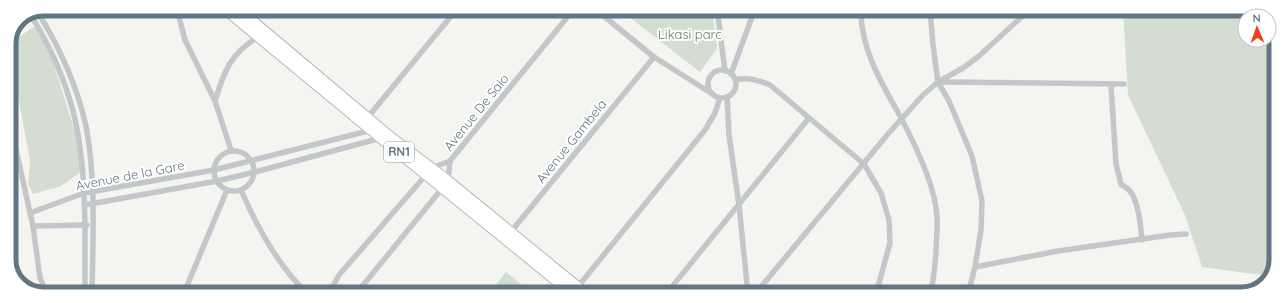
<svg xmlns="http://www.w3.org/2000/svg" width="1285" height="303" font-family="Quicksand,sans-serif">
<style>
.green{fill:#d5dcd1}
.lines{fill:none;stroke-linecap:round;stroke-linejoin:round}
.highway-casing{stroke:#b5b9bc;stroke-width:12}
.street{stroke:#c3c7ca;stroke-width:5.5}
.highway{stroke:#fff;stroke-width:10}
.labels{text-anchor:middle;stroke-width:4;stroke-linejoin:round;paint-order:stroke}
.shield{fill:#fff;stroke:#909ea8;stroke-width:1}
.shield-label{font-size:12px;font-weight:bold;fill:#617583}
.park-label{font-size:13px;fill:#677a61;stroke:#fff}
.street-label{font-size:13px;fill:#617583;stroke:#fff}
.rim{fill:none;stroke:#617583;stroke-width:5}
</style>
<rect width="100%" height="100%" fill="#f4f4f0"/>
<g class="green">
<path d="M 619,9 L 712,9 L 717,48 L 700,72 Z"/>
<path d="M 1123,10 L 1249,10 L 1260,16 L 1245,16 L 1245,40 L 1269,40 L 1269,24 L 1276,39 L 1275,267 L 1269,276 L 1202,267 L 1185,215 L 1128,95 Z"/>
<path d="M 35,26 L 53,61 L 79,145 L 81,172 L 61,186 L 33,194 L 28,184 L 30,161 L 9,47 L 16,39 Z"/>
<path d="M 506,272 L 527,289 L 523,294 L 507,294 L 496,285 Z"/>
</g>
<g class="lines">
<g class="highway-casing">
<g id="highway">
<path d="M 225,9 L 381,138 L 573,294"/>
<path d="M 238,9 L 389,136 L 448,181 L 586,294"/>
</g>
</g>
<g class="street">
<path d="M 177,9 L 185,40 L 215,101 L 231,150"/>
<path d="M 595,9 L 654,57 L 714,95"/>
<path d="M 717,9 L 725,71"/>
<path d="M 861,9 C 860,48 882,84 900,116 C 915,144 936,187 937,218 C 938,229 936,241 936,252 C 935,266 934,280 930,294"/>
<path d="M 930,10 L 933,45 L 938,82 L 949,101 L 972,156 L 982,201 L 981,230 L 975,267 L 968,294"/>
<path d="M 30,14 C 49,44 64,77 73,111 C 83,149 84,188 85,226 C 85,249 85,271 85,293"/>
<path d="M 14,31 L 37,11 C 59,46 77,86 86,126 C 96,177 93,241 92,293"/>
<circle cx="722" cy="84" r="14"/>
<path d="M 731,74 L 755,9"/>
<path d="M 735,80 C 748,77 758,80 770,85 L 864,164 L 881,193 L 889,220 L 890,243 L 876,294"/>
<path d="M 939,82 L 1124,84"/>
<path d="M 1111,85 L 1116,164 L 1121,184 C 1123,186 1126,187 1129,190 C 1138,199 1141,227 1142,240"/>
<path d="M 727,97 L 729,135 L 739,205 L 748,294"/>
<path d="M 215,101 C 224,71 231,53 258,37"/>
<path d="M 368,117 L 457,9"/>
<path d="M 9,118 L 33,226 L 40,278 L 45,290 L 51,293"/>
<circle cx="234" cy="171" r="20"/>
<path d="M 241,190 C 257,227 278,266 307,293"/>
<path d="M 85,205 L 217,181 L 255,172 L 381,138"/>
<path d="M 30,213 L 84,193 L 214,170 L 372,130"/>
<path d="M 33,226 L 87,225"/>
<path d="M 510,233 L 654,57"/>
<path d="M 975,267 L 1058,251 L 1170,235 L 1186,234"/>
<path d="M 576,289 L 705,130 L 715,113 L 720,98"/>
<path d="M 184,293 L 227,190"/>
<path d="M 329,293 L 339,275 L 432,168 L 450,161 L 574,9"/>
<path d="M 354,293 L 360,289 L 448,181 L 450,161"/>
<path d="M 666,294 L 809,118"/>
<path d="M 755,294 L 888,134 L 923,95 L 938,82 L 963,68 L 979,56 L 1029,10"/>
</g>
<use href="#highway" class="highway"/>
</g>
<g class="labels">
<rect class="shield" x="384" y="142" width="30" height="20" rx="3"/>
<g class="shield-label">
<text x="399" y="156">RN1</text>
</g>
<g class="park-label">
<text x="690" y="39">Likasi parc</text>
</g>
<g class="street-label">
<text transform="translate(476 112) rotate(-51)" y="5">Avenue De Saio</text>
<text transform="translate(571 141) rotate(-51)" y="5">Avenue Gambela</text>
<text transform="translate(130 175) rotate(-11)" y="5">Avenue de la Gare</text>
</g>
</g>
<path d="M0 0H1285V303H0ZM43 16H1242A27 27 0 0 1 1269 43V260A27 27 0 0 1 1242 287H43A27 27 0 0 1 16 260V43A27 27 0 0 1 43 16Z" fill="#fff" fill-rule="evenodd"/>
<path class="rim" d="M43 16H1242A27 27 0 0 1 1269 43V260A27 27 0 0 1 1242 287H43A27 27 0 0 1 16 260V43A27 27 0 0 1 43 16Z"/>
<g transform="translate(1257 28) rotate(358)"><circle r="19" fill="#ffffff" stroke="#c0c8cd"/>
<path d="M0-3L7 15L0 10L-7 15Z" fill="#ed4117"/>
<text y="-6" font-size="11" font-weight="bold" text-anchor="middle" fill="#617583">N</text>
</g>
</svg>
